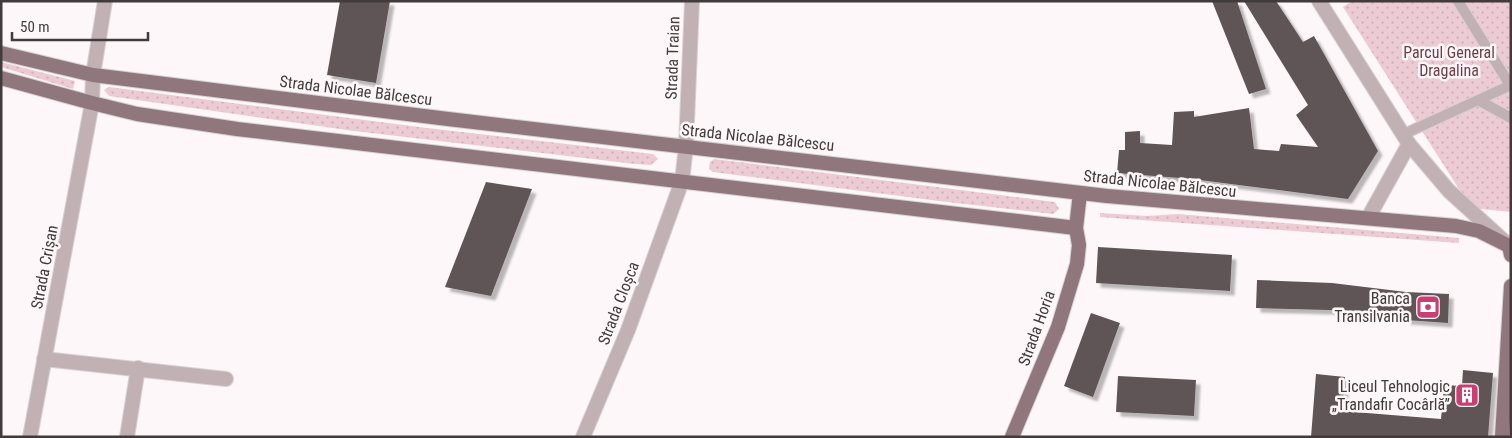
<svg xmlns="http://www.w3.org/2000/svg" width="1512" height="438" font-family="'Roboto Condensed',sans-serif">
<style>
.park{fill:url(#park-dots)}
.building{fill:#615457;filter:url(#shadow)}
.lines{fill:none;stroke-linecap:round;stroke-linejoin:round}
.pedestrian-casing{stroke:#d7d1d3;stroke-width:12}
.minor-casing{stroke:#d7d1d3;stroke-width:16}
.tertiary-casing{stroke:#d7d1d3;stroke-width:16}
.primary-casing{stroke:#d7d1d3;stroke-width:16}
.pedestrian{stroke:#c1b1b5;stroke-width:10}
.minor{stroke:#c1b1b5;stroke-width:14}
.tertiary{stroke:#c1b1b5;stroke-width:14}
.primary{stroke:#90767d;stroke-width:14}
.labels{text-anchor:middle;stroke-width:5;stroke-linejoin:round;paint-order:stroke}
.park-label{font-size:16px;fill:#6d3c4b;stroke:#fdf7f9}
.street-label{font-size:16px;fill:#413b3c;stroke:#fdf7f9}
.poi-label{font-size:16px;fill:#413b3c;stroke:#fdf7f9;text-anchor:end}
</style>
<defs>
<pattern id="park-dots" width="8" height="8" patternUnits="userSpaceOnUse" patternTransform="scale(1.25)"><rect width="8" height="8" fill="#eccbd4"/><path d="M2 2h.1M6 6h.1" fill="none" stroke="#ccafb7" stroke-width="1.8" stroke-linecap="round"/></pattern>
<filter id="shadow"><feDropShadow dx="4.5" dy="4.5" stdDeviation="1" flood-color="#0004"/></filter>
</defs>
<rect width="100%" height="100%" fill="#fdf7f9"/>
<g class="park">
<path d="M 1352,1 L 1511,1 L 1511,212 L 1471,208 L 1343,7 Z"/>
<path d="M 1,62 L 75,81 L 73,89 L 1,67 Z"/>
<path d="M 109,87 L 427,128 L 653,154 L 658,159 L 651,165 L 635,164 L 354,131 L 109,96 L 104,90 Z"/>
<path d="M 714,159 L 1055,202 L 1059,209 L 1053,214 L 939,201 L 713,172 L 709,169 L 710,162 Z"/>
<path d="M 1100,213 L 1147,216 L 1178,214 L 1459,238 L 1459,243 L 1100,217 Z"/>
</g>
<g class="building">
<path d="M 340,1 L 390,1 L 376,83 L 327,75 Z"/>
<path d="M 1212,1 L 1237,1 L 1266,89 L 1249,94 Z"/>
<path d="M 1244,1 L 1276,1 L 1303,42 L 1314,36 L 1378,151 L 1348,199 L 1192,179 L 1117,173 L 1119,150 L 1125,150 L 1125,132 L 1140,131 L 1140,143 L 1172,145 L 1174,112 L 1194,111 L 1194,117 L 1249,108 L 1254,149 L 1279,151 L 1281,144 L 1318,147 L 1296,115 L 1308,105 Z"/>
<path d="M 486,182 L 532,189 L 491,296 L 445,287 Z"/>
<path d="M 1098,247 L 1232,255 L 1230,291 L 1096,283 Z"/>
<path d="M 1257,280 L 1332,283 L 1406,292 L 1449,294 L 1448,323 L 1406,320 L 1406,312 L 1256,308 Z"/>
<path d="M 1091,313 L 1120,323 L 1093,397 L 1064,386 Z"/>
<path d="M 1463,370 L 1493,373 L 1488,437 L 1311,437 L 1316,374 L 1345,377 L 1342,411 L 1441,419 L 1444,385 L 1462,386 Z"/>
<path d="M 1118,376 L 1196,380 L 1194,416 L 1116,412 Z"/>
</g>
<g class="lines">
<g class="pedestrian-casing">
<g id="pedestrian">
<path d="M 1458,1 L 1510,85"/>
<path d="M 1478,100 L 1511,118"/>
<path d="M 1404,134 L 1511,85"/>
</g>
</g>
<g class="minor-casing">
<g id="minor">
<path d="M 1319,1 L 1409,144 L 1449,191 L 1505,242"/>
<path d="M 1368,218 L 1409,144"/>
<path d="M 44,359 L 226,379"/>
<path d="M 30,437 L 92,103 L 93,75"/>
<path d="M 127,437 L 138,368"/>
<path d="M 583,437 L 628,330 L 682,181"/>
</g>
</g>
<g class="tertiary-casing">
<g id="tertiary">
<path d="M 93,75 L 105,1"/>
<path d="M 682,181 L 686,146 L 692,1"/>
</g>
</g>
<g class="primary-casing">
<g id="primary">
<path d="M 1,53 L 93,75 L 448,119 L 1107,196 L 1456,226 L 1479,231 L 1509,246 L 1511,255"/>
<path d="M 1,78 L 92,103 L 137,114 L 237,129 L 1076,228"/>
<path d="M 1012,437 L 1058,327 L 1077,264 L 1079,245 L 1076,228 L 1080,193"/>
<path d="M 1502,437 L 1511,286"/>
</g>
</g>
<use href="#pedestrian" class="pedestrian"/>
<use href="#minor" class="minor"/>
<use href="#tertiary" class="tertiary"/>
<use href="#primary" class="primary"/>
</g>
<defs>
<g id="bank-square" transform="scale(1.25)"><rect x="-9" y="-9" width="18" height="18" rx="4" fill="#c83e75" stroke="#fdf7f9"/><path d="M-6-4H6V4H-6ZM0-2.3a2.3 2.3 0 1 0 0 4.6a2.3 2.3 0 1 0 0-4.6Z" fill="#fff"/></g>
<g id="building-square" transform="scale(1.25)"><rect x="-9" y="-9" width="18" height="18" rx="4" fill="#c83e75" stroke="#fdf7f9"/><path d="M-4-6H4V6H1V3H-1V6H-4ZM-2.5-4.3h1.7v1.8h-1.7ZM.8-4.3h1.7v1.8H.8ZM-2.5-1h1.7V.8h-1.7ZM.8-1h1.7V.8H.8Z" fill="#fff"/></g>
</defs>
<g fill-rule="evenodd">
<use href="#bank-square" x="1428" y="307"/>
<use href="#building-square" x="1467" y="395"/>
</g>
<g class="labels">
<g class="park-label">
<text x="1449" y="58">Parcul General<tspan x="1449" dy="18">Dragalina</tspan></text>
</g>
<g class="street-label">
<text transform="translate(672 58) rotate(-88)" y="6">Strada Traian</text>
<text transform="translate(356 90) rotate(7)" y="6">Strada Nicolae Bălcescu</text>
<text transform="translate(758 137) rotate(6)" y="6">Strada Nicolae Bălcescu</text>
<text transform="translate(1160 183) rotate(6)" y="6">Strada Nicolae Bălcescu</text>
<text transform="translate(44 267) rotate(-79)" y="6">Strada Crișan</text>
<text transform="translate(618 303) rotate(-69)" y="6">Strada Cloșca</text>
<text transform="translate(1036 328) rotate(-70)" y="6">Strada Horia</text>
</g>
<g class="poi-label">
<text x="1410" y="304">Banca<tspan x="1410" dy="18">Transilvania</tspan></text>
<text x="1450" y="392">Liceul Tehnologic<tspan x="1450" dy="18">„Trandafir Cocârlă”</tspan></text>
</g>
</g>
<rect width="1512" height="438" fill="none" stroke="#413b3c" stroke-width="5"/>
<path d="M12 32v8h136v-8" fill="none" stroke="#413b3c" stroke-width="2.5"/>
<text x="20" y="32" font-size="15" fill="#413b3c" stroke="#fdf7f9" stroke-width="4" paint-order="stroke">50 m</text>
</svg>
